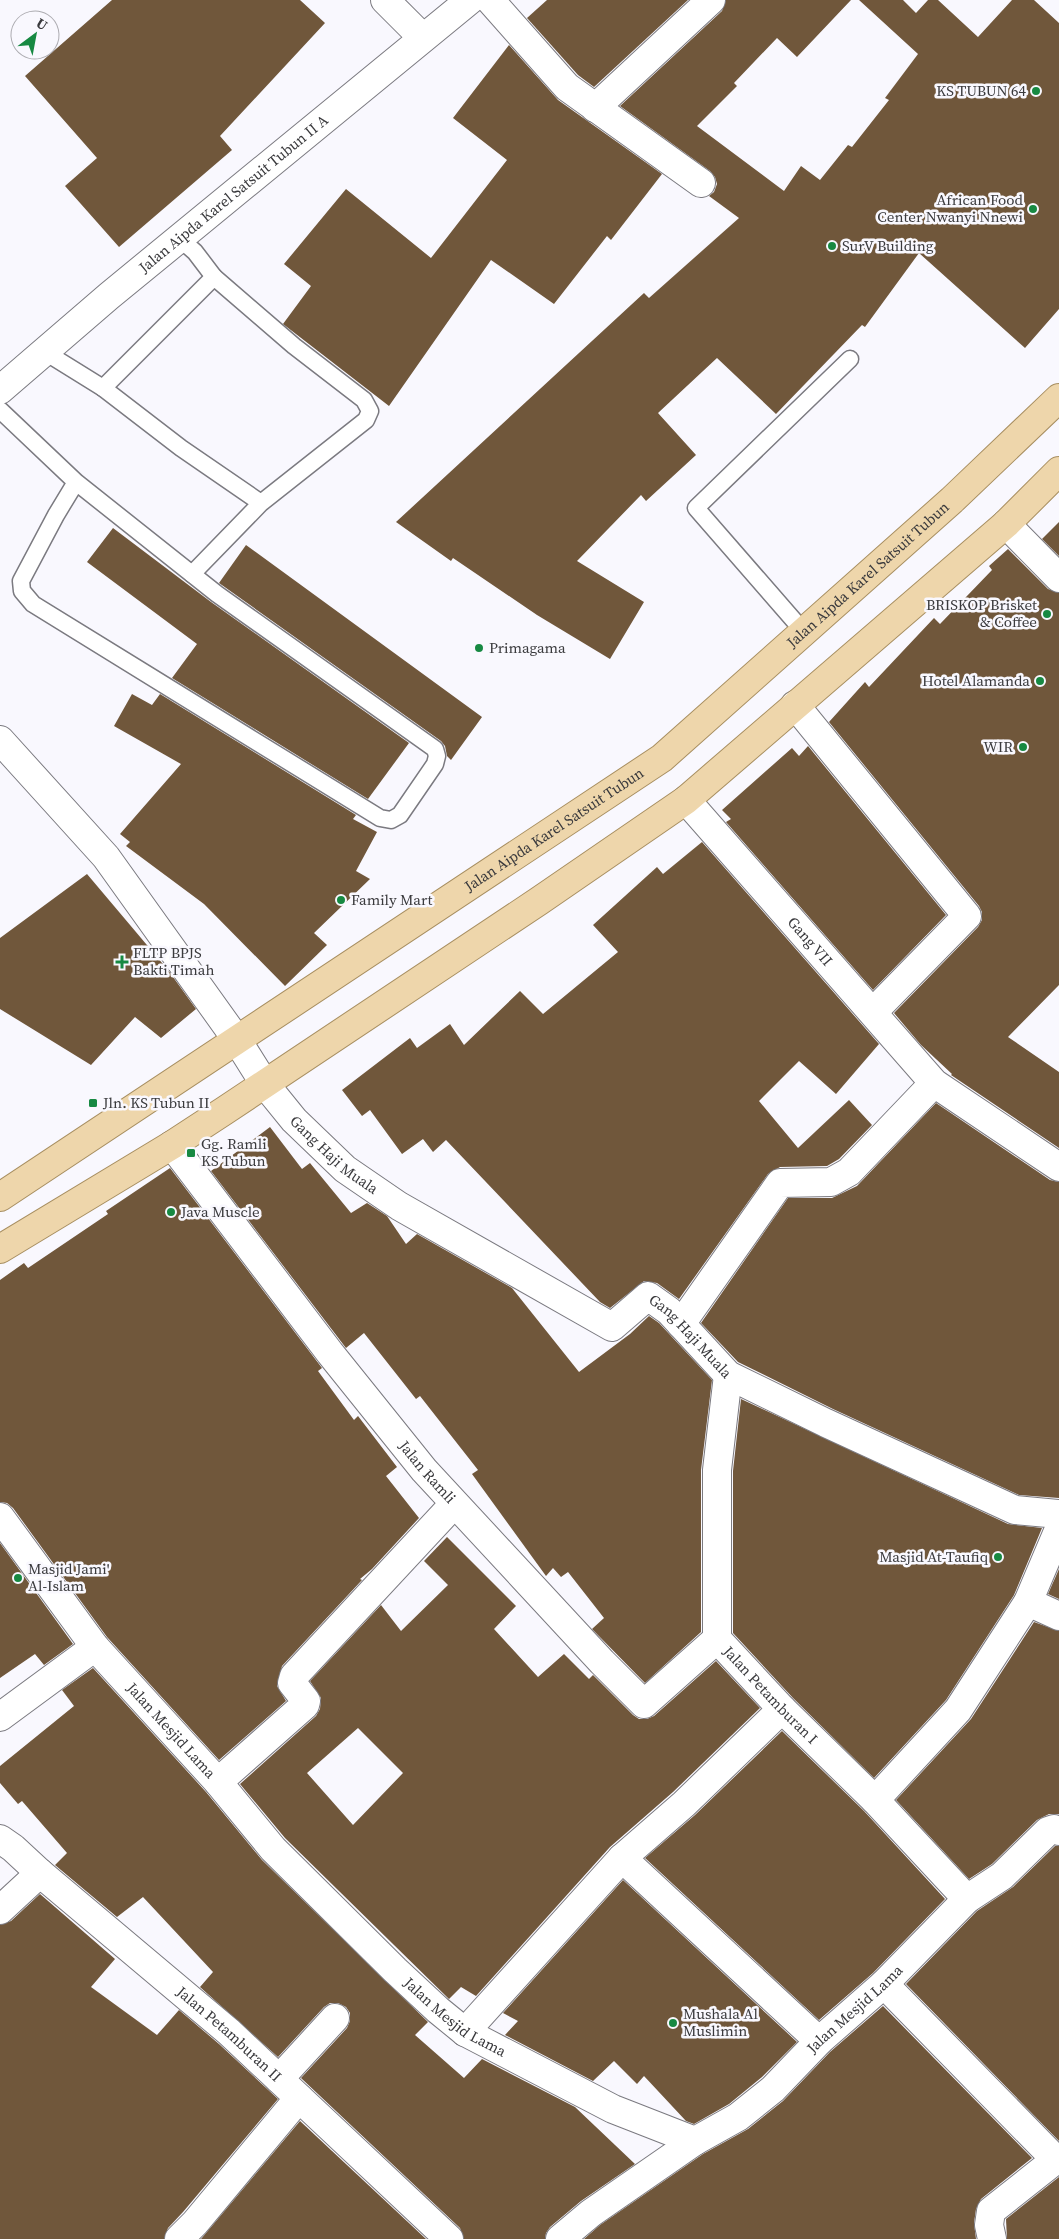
<svg xmlns="http://www.w3.org/2000/svg" width="1059" height="2239" font-family="'Source Serif 4',serif">
<style>
.building{fill:#70573b;fill-rule:evenodd}
.lines{fill:none;stroke-linecap:round;stroke-linejoin:round}
.service-casing{stroke:#7b7a80;stroke-width:19}
.minor-casing{stroke:#7b7a80;stroke-width:30}
.tertiary-casing{stroke:#7b7a80;stroke-width:30}
.primary-casing{stroke:#a78e60;stroke-width:30}
.service{stroke:#fff;stroke-width:16}
.minor{stroke:#fff;stroke-width:28}
.tertiary{stroke:#fff;stroke-width:28}
.primary{stroke:#eed6ab;stroke-width:28}
.poi-dot{fill:#178942;stroke:#f9f8fe;stroke-width:2}
.labels{text-anchor:middle;stroke-width:5;stroke-linejoin:round;paint-order:stroke}
.poi-label{font-size:15px;fill:#3a3a3d;stroke:#f9f8fe;text-anchor:start}
.street-label{font-size:15px;fill:#3a3a3d;stroke:#f9f8fe}
</style>
<rect width="100%" height="100%" fill="#f9f8fe"/>
<g class="building">
<path d="M 112,0 L 300,0 L 325,23 L 220,136 L 232,150 L 119,247 L 65,186 L 97,158 L 25,76 Z"/>
<path d="M 547,0 L 688,0 L 594,87 L 578,75 L 527,18 Z"/>
<path d="M 726,0 L 851,0 L 797,57 L 777,38 L 734,83 L 737,86 L 697,126 L 784,191 L 801,166 L 820,180 L 848,145 L 852,147 L 889,100 L 885,98 L 918,54 L 859,0 L 903,0 L 916,13 L 928,0 L 938,0 L 978,37 L 1012,0 L 1034,0 L 1059,23 L 1059,309 L 1025,348 L 919,253 L 865,327 L 862,325 L 776,414 L 717,358 L 658,413 L 696,455 L 646,501 L 641,495 L 577,561 L 644,602 L 610,659 L 537,615 L 453,558 L 451,561 L 396,522 L 644,293 L 649,298 L 739,218 L 709,196 L 714,192 L 717,184 L 715,177 L 710,171 L 620,106 L 722,11 Z"/>
<path d="M 509,45 L 558,100 L 662,174 L 611,240 L 607,236 L 554,304 L 491,260 L 389,406 L 283,324 L 311,286 L 284,264 L 346,189 L 431,258 L 507,160 L 453,118 Z"/>
<path d="M 1059,522 L 1059,556 L 1042,539 Z"/>
<path d="M 113,528 L 211,602 L 409,743 L 368,799 L 172,678 L 197,644 L 87,562 Z"/>
<path d="M 246,545 L 482,717 L 451,760 L 447,756 L 445,746 L 441,741 L 219,583 Z"/>
<path d="M 1008,549 L 1048,589 L 1059,593 L 1059,985 L 1008,1037 L 1059,1072 L 1059,1148 L 951,1075 L 952,1074 L 921,1045 L 894,1013 L 978,927 L 982,920 L 982,912 L 979,906 L 829,722 L 865,682 L 869,687 L 934,618 L 940,624 L 992,570 L 989,566 Z"/>
<path d="M 132,694 L 152,705 L 160,694 L 356,815 L 353,819 L 377,832 L 356,871 L 370,879 L 314,933 L 327,945 L 285,986 L 204,904 L 126,846 L 130,842 L 120,834 L 181,764 L 114,726 Z"/>
<path d="M 808,746 L 946,915 L 873,990 L 726,822 L 731,819 L 722,810 L 792,748 L 799,756 Z"/>
<path d="M 702,842 L 879,1044 L 836,1094 L 799,1061 L 759,1101 L 798,1148 L 849,1100 L 872,1125 L 839,1159 L 827,1166 L 780,1167 L 768,1174 L 679,1299 L 657,1283 L 644,1281 L 610,1308 L 600,1302 L 446,1140 L 433,1152 L 423,1139 L 402,1154 L 370,1110 L 362,1116 L 342,1090 L 410,1038 L 417,1048 L 450,1024 L 464,1045 L 520,991 L 543,1014 L 618,952 L 593,925 L 657,867 L 663,874 Z"/>
<path d="M 87,874 L 168,970 L 196,1009 L 161,1038 L 135,1017 L 91,1065 L 0,1009 L 0,938 Z"/>
<path d="M 936,1103 L 1050,1180 L 1059,1182 L 1059,1498 L 1019,1495 L 833,1409 L 738,1362 L 701,1323 L 788,1198 L 832,1198 L 857,1186 Z"/>
<path d="M 270,1127 L 302,1169 L 310,1163 L 351,1213 L 367,1203 L 387,1216 L 406,1244 L 417,1234 L 512,1288 L 579,1372 L 630,1334 L 649,1316 L 659,1323 L 712,1380 L 701,1470 L 701,1632 L 645,1683 L 592,1629 L 604,1618 L 568,1572 L 561,1577 L 553,1568 L 546,1576 L 472,1474 L 478,1470 L 420,1396 L 416,1399 L 364,1333 L 346,1348 L 211,1171 Z"/>
<path d="M 170,1168 L 322,1368 L 318,1371 L 354,1420 L 358,1416 L 397,1467 L 386,1476 L 419,1518 L 372,1569 L 360,1579 L 362,1580 L 282,1666 L 277,1686 L 286,1701 L 219,1760 L 107,1637 L 13,1508 L 7,1503 L 0,1502 L 0,1280 L 24,1263 L 28,1268 L 108,1214 L 106,1211 Z"/>
<path d="M 741,1399 L 1008,1524 L 1042,1528 L 1014,1595 L 946,1700 L 874,1778 L 793,1698 L 733,1633 L 733,1471 Z"/>
<path d="M 447,1537 L 516,1606 L 494,1629 L 538,1677 L 564,1654 L 589,1679 L 593,1675 L 633,1715 L 639,1719 L 647,1719 L 654,1716 L 716,1661 L 760,1708 L 673,1792 L 610,1847 L 476,1996 L 461,1987 L 449,1999 L 285,1838 L 240,1784 L 316,1716 L 320,1709 L 321,1698 L 310,1681 L 381,1605 L 401,1631 L 448,1585 L 424,1561 ZM 358,1728 L 403,1773 L 353,1825 L 307,1773 Z"/>
<path d="M 0,1543 L 73,1644 L 44,1665 L 35,1654 L 0,1678 Z"/>
<path d="M 1059,1569 L 1059,1599 L 1048,1594 Z"/>
<path d="M 1034,1622 L 1059,1631 L 1059,1814 L 1049,1814 L 1037,1820 L 992,1864 L 969,1879 L 896,1800 L 971,1719 Z"/>
<path d="M 93,1668 L 206,1792 L 262,1860 L 428,2022 L 415,2035 L 464,2078 L 482,2059 L 575,2107 L 635,2164 L 581,2201 L 550,2227 L 546,2233 L 545,2239 L 464,2239 L 460,2228 L 301,2078 L 347,2028 L 350,2021 L 350,2013 L 346,2007 L 338,2003 L 330,2003 L 324,2007 L 278,2057 L 200,1987 L 213,1972 L 143,1897 L 117,1917 L 55,1865 L 67,1853 L 22,1801 L 18,1804 L 0,1783 L 0,1766 L 74,1706 L 62,1690 Z"/>
<path d="M 782,1731 L 864,1811 L 945,1899 L 873,1973 L 819,2020 L 645,1858 L 695,1815 Z"/>
<path d="M 1055,1846 L 1059,1846 L 1059,2141 L 906,1984 L 977,1911 L 1013,1887 Z"/>
<path d="M 623,1880 L 797,2042 L 762,2077 L 729,2104 L 694,2124 L 686,2121 L 644,2076 L 637,2084 L 614,2061 L 593,2081 L 505,2035 L 518,2021 L 503,2013 Z"/>
<path d="M 40,1894 L 115,1959 L 91,1987 L 157,2035 L 179,2010 L 219,2044 L 278,2099 L 183,2212 L 168,2228 L 164,2239 L 0,2239 L 0,1925 L 11,1921 Z"/>
<path d="M 883,2006 L 1032,2158 L 981,2199 L 976,2209 L 974,2223 L 976,2239 L 584,2239 L 600,2225 L 703,2154 L 748,2129 L 783,2101 L 830,2052 Z"/>
<path d="M 300,2121 L 426,2239 L 201,2239 Z"/>
<path d="M 1059,2177 L 1059,2239 L 1007,2239 L 1006,2219 Z"/>
</g>
<g class="lines">
<g class="service-casing">
<g id="service">
<path d="M 179,238 L 195,252 L 214,277"/>
<path d="M 45,352 L 103,388"/>
<path d="M 0,410 L 76,482 L 56,515 L 21,581 L 22,591 L 33,604 L 380,818 L 391,820 L 400,815 L 435,764 L 437,756 L 435,749 L 217,594 L 76,482"/>
<path d="M 192,574 L 261,503 L 181,448 L 103,388 L 214,277 L 294,346 L 364,400 L 370,411 L 366,420 L 261,503"/>
<path d="M 804,632 L 696,508 L 850,359"/>
</g>
</g>
<g class="minor-casing">
<g id="minor">
<path d="M 385,0 L 422,37"/>
<path d="M 490,0 L 567,87 L 701,183"/>
<path d="M 595,108 L 711,0"/>
<path id="s1" d="M 0,390 L 109,296 L 470,0"/>
<path d="M 1006,524 L 1059,578"/>
<path d="M 795,705 L 967,916 L 873,1012"/>
<path id="s2" d="M 686,800 L 934,1083 L 1059,1167"/>
<path id="s3" d="M 264,1083 L 294,1120 L 345,1169 L 399,1206 L 612,1327 L 648,1296 L 669,1311 L 728,1375 L 826,1423 L 1015,1510 L 1059,1514"/>
<path id="s4" d="M 172,1145 L 330,1353 L 424,1470 L 602,1662 L 644,1704 L 717,1639"/>
<path d="M 681,1324 L 780,1183 L 831,1182 L 849,1172 L 934,1083"/>
<path id="s5" d="M 728,1375 L 717,1470 L 717,1639 L 782,1709 L 875,1800 L 967,1899"/>
<path id="s6" d="M 0,1517 L 95,1647 L 218,1782 L 273,1849 L 395,1970 L 438,2010 L 465,2032 L 613,2109 L 695,2141 L 738,2117 L 773,2089 L 819,2041 L 884,1984 L 967,1899 L 1002,1876 L 1048,1831 L 1054,1829 L 1059,1831"/>
<path d="M 1028,1602 L 1059,1616"/>
<path d="M 0,1717 L 95,1647"/>
<path d="M 218,1782 L 305,1705 L 306,1701 L 292,1683 L 294,1676 L 454,1504"/>
<path d="M 875,1800 L 958,1710 L 1028,1602 L 1059,1529"/>
<path id="s7" d="M 0,1839 L 13,1848 L 40,1873 L 229,2032 L 449,2239"/>
<path d="M 622,1858 L 819,2041"/>
<path d="M 0,1910 L 40,1873"/>
<path d="M 884,1984 L 1056,2160"/>
<path d="M 465,2032 L 622,1858 L 684,1804 L 782,1709"/>
<path d="M 279,2079 L 335,2018"/>
<path d="M 179,2239 L 195,2223 L 299,2098"/>
<path d="M 560,2239 L 591,2213 L 695,2141"/>
<path d="M 992,2239 L 989,2225 L 991,2211 L 1059,2157"/>
</g>
</g>
<g class="tertiary-casing">
<path id="tertiary" d="M 0,740 L 106,857 L 237,1040 L 264,1083"/>
</g>
<g class="primary-casing">
<g id="primary">
<path id="s8" d="M 0,1197 L 662,758 L 952,500 L 1059,398"/>
<path d="M 0,1249 L 172,1145 L 224,1111 L 539,901 L 686,800 L 1006,524 L 1059,471"/>
</g>
</g>
<use href="#service" class="service"/>
<use href="#minor" class="minor"/>
<use href="#tertiary" class="tertiary"/>
<use href="#primary" class="primary"/>
</g>
<g class="poi-dot">
<circle cx="1036" cy="91" r="5"/>
<circle cx="1033" cy="209" r="5"/>
<circle cx="832" cy="246" r="5"/>
<circle cx="1047" cy="614" r="5"/>
<circle cx="479" cy="648" r="5"/>
<circle cx="1040" cy="681" r="5"/>
<circle cx="1023" cy="747" r="5"/>
<circle cx="341" cy="900" r="5"/>
<path d="M119.5 954.5h5v5h5v5h-5v5h-5v-5h-5v-5h5z"/>
<rect x="88" y="1098" width="10" height="10" rx="2.5"/>
<rect x="186" y="1148" width="10" height="10" rx="2.5"/>
<circle cx="171" cy="1212" r="5"/>
<circle cx="998" cy="1557" r="5"/>
<circle cx="18" cy="1578" r="5"/>
<circle cx="673" cy="2023" r="5"/>
</g>
<g class="labels">
<g class="poi-label">
<text x="1026" y="96" text-anchor="end">KS TUBUN 64</text>
<text x="1023" y="205" text-anchor="end">African Food<tspan x="1023" dy="17">Center Nwanyi Nnewi</tspan></text>
<text x="842" y="251">SurV Building</text>
<text x="1037" y="610" text-anchor="end">BRISKOP Brisket<tspan x="1037" dy="17">&amp; Coffee</tspan></text>
<text x="489" y="653">Primagama</text>
<text x="1030" y="686" text-anchor="end">Hotel Alamanda</text>
<text x="1013" y="752" text-anchor="end">WIR</text>
<text x="351" y="905">Family Mart</text>
<text x="133" y="958">FLTP BPJS<tspan x="133" dy="17">Bakti Timah</tspan></text>
<text x="103" y="1108">Jln. KS Tubun II</text>
<text x="201" y="1149">Gg. Ramli<tspan x="201" dy="17">KS Tubun</tspan></text>
<text x="181" y="1217">Java Muscle</text>
<text x="988" y="1562" text-anchor="end">Masjid At-Taufiq</text>
<text x="28" y="1574">Masjid Jami'<tspan x="28" dy="17">Al-Islam</tspan></text>
<text x="683" y="2019">Mushala Al<tspan x="683" dy="17">Muslimin</tspan></text>
</g>
<g class="street-label">
<text dy="5" stroke="none"><textPath href="#s1" startOffset="305">Jalan Aipda Karel Satsuit Tubun II A</textPath></text>
<text dy="5" stroke="none"><textPath href="#s8" startOffset="1070">Jalan Aipda Karel Satsuit Tubun</textPath></text>
<text dy="5" stroke="none"><textPath href="#s8" startOffset="665">Jalan Aipda Karel Satsuit Tubun</textPath></text>
<text dy="5" stroke="none"><textPath href="#s2" startOffset="188">Gang VII</textPath></text>
<text dy="5" stroke="none"><textPath href="#s3" startOffset="101">Gang Haji Muala</textPath></text>
<text dy="5" stroke="none"><textPath href="#s3" startOffset="535">Gang Haji Muala</textPath></text>
<text dy="5" stroke="none"><textPath href="#s4" startOffset="415">Jalan Ramli</textPath></text>
<text dy="5" stroke="none"><textPath href="#s5" startOffset="342">Jalan Petamburan I</textPath></text>
<text dy="5" stroke="none"><textPath href="#s6" startOffset="274">Jalan Mesjid Lama</textPath></text>
<text dy="5" stroke="none"><textPath href="#s6" startOffset="1159">Jalan Mesjid Lama</textPath></text>
<text dy="5" stroke="none"><textPath href="#s6" startOffset="679">Jalan Mesjid Lama</textPath></text>
<text dy="5" stroke="none"><textPath href="#s7" startOffset="301">Jalan Petamburan II</textPath></text>
</g>
</g>
<g transform="translate(35 35) rotate(32)"><circle r="24" fill="#f9f8fe" stroke="#adacb1"/>
<path d="M0-4L9 19L0 12L-9 19Z" fill="#178942"/>
<text y="-8" font-size="14" font-weight="bold" text-anchor="middle" fill="#3a3a3d">U</text>
</g>
</svg>
